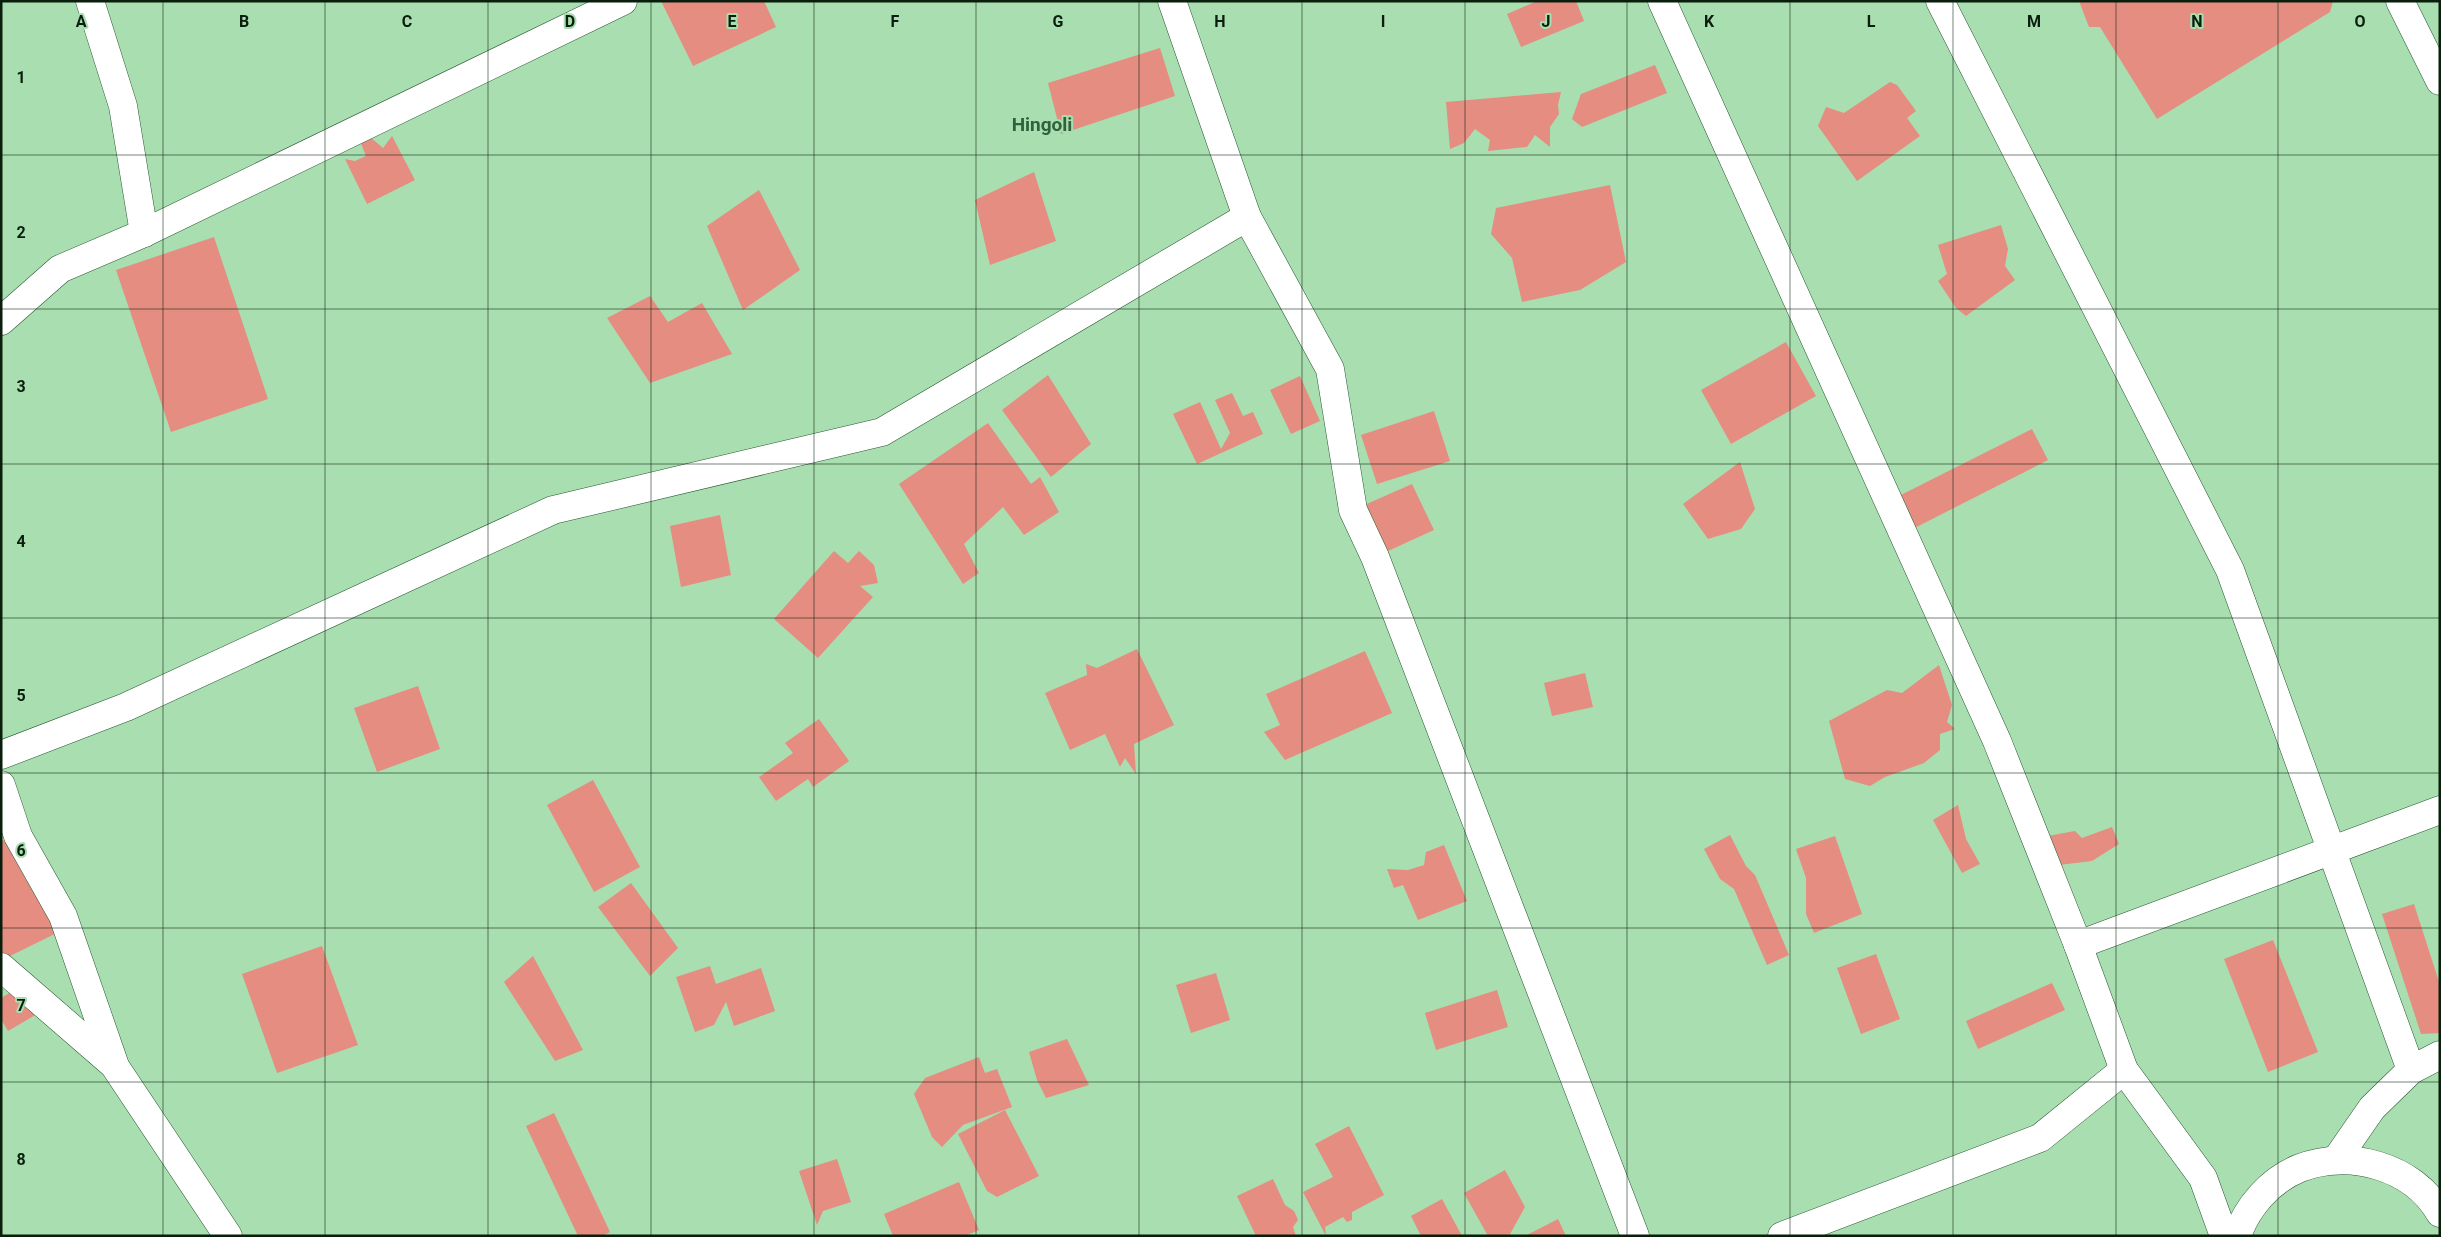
<svg xmlns="http://www.w3.org/2000/svg" width="2441" height="1237" font-family="Roboto,sans-serif">
<style>
.building{fill:#e58d81}
.lines{fill:none;stroke-linecap:round;stroke-linejoin:round}
.minor-casing{stroke:#275831;stroke-width:29}
.tertiary-casing{stroke:#275831;stroke-width:29}
.minor{stroke:#fff;stroke-width:28}
.tertiary{stroke:#fff;stroke-width:28}
.grid{fill:none;stroke:#091e0d;stroke-width:1;stroke-opacity:0.55}
.labels{text-anchor:middle;stroke-width:4;stroke-linejoin:round;paint-order:stroke}
.district-label{font-size:19px;font-weight:bold;fill:#30613a;stroke:#a9deb0}
.grid-label{font-size:16px;text-anchor:middle;font-weight:bold;fill:#091e0d;stroke:#a9deb0;stroke-width:4;stroke-linejoin:round;paint-order:stroke}
</style>
<rect width="100%" height="100%" fill="#a9deb0"/>
<g class="building">
<path d="M 661,1 L 764,1 L 776,27 L 693,66 Z"/>
<path d="M 1537,1 L 1576,1 L 1584,21 L 1521,47 L 1507,14 Z"/>
<path d="M 2079,1 L 2333,1 L 2330,12 L 2157,119 L 2100,27 L 2089,27 Z"/>
<path d="M 1160,48 L 1175,96 L 1061,134 L 1048,83 Z"/>
<path d="M 1655,65 L 1667,93 L 1582,127 L 1572,119 L 1581,94 Z"/>
<path d="M 1890,82 L 1897,85 L 1916,111 L 1907,118 L 1920,136 L 1857,181 L 1818,126 L 1826,107 L 1844,113 Z"/>
<path d="M 1561,92 L 1558,105 L 1559,114 L 1550,127 L 1550,147 L 1535,135 L 1527,147 L 1488,151 L 1490,140 L 1475,129 L 1464,143 L 1450,149 L 1446,102 Z"/>
<path d="M 392,136 L 415,180 L 367,204 L 345,159 L 355,161 L 366,156 L 360,141 L 370,137 L 383,148 Z"/>
<path d="M 1034,172 L 1056,241 L 990,265 L 975,200 Z"/>
<path d="M 1610,185 L 1626,262 L 1580,290 L 1522,302 L 1512,258 L 1491,234 L 1496,208 Z"/>
<path d="M 759,190 L 800,270 L 743,310 L 707,226 Z"/>
<path d="M 2001,225 L 2008,249 L 2005,266 L 2015,280 L 1966,316 L 1956,308 L 1938,281 L 1947,274 L 1938,245 Z"/>
<path d="M 214,237 L 268,399 L 171,432 L 116,270 Z"/>
<path d="M 650,296 L 668,322 L 702,303 L 732,354 L 650,383 L 607,318 Z"/>
<path d="M 1786,342 L 1816,396 L 1731,444 L 1701,390 Z"/>
<path d="M 1048,375 L 1091,444 L 1051,477 L 1002,410 Z"/>
<path d="M 1300,376 L 1320,421 L 1291,434 L 1270,390 Z"/>
<path d="M 1232,393 L 1243,416 L 1253,412 L 1263,434 L 1197,464 L 1173,414 L 1200,402 L 1221,449 L 1230,433 L 1215,400 Z"/>
<path d="M 1434,411 L 1450,461 L 1377,484 L 1361,435 Z"/>
<path d="M 988,423 L 1031,484 L 1040,477 L 1059,512 L 1024,535 L 1003,507 L 964,544 L 979,573 L 963,584 L 899,484 Z"/>
<path d="M 2032,429 L 2048,460 L 1893,539 L 1877,507 Z"/>
<path d="M 1740,462 L 1755,509 L 1741,529 L 1708,539 L 1683,504 Z"/>
<path d="M 1412,484 L 1434,530 L 1375,557 L 1353,510 Z"/>
<path d="M 720,515 L 731,575 L 681,587 L 670,526 Z"/>
<path d="M 834,551 L 848,563 L 859,551 L 874,565 L 878,583 L 860,586 L 873,597 L 818,658 L 774,619 Z"/>
<path d="M 1137,649 L 1174,725 L 1134,744 L 1136,774 L 1125,758 L 1120,767 L 1105,734 L 1070,750 L 1045,693 L 1087,675 L 1086,664 L 1097,668 Z"/>
<path d="M 1365,651 L 1392,713 L 1285,760 L 1264,732 L 1280,725 L 1266,694 Z"/>
<path d="M 1939,665 L 1952,705 L 1947,722 L 1955,729 L 1940,734 L 1940,750 L 1924,763 L 1885,777 L 1870,786 L 1845,779 L 1829,721 L 1887,690 L 1902,693 Z"/>
<path d="M 1585,673 L 1593,707 L 1552,716 L 1544,683 Z"/>
<path d="M 418,686 L 440,749 L 377,772 L 354,708 Z"/>
<path d="M 819,719 L 849,761 L 813,787 L 808,779 L 776,801 L 759,777 L 793,753 L 785,743 Z"/>
<path d="M 593,780 L 640,867 L 594,892 L 547,805 Z"/>
<path d="M 1958,805 L 1966,839 L 1980,864 L 1962,873 L 1933,820 Z"/>
<path d="M 2112,827 L 2119,844 L 2092,861 L 2059,865 L 2042,837 L 2075,831 L 2082,838 Z"/>
<path d="M 1730,835 L 1746,866 L 1755,875 L 1789,955 L 1767,965 L 1734,889 L 1720,879 L 1704,849 Z"/>
<path d="M 18,836 L 75,924 L 6,958 L 1,949 L 1,841 Z"/>
<path d="M 1835,836 L 1862,914 L 1814,933 L 1806,914 L 1806,878 L 1796,849 Z"/>
<path d="M 1444,845 L 1467,901 L 1418,920 L 1403,885 L 1394,888 L 1387,869 L 1408,870 L 1424,865 L 1426,852 Z"/>
<path d="M 631,883 L 678,948 L 650,976 L 598,907 Z"/>
<path d="M 2414,904 L 2440,985 L 2440,1033 L 2421,1034 L 2382,914 Z"/>
<path d="M 2273,940 L 2318,1052 L 2268,1072 L 2224,959 Z"/>
<path d="M 322,946 L 358,1045 L 277,1073 L 242,974 Z"/>
<path d="M 1876,954 L 1900,1019 L 1861,1034 L 1837,968 Z"/>
<path d="M 533,956 L 583,1050 L 555,1061 L 504,982 Z"/>
<path d="M 710,966 L 716,984 L 761,968 L 775,1011 L 734,1026 L 726,1002 L 714,1025 L 695,1032 L 676,977 Z"/>
<path d="M 1216,973 L 1230,1020 L 1191,1033 L 1176,985 Z"/>
<path d="M 28,982 L 44,1010 L 8,1031 L 1,1019 L 1,998 Z"/>
<path d="M 2052,983 L 2065,1010 L 1978,1049 L 1966,1021 Z"/>
<path d="M 1497,990 L 1508,1027 L 1436,1050 L 1425,1013 Z"/>
<path d="M 1067,1039 L 1089,1085 L 1046,1098 L 1037,1080 L 1029,1052 Z"/>
<path d="M 979,1057 L 985,1073 L 997,1069 L 1012,1107 L 963,1125 L 942,1147 L 932,1137 L 914,1094 L 925,1078 Z"/>
<path d="M 1005,1110 L 1039,1176 L 997,1197 L 987,1191 L 958,1134 Z"/>
<path d="M 554,1113 L 610,1232 L 602,1236 L 578,1236 L 526,1126 Z"/>
<path d="M 1349,1126 L 1384,1195 L 1352,1212 L 1352,1220 L 1347,1222 L 1343,1217 L 1325,1227 L 1326,1236 L 1303,1192 L 1333,1177 L 1315,1144 Z"/>
<path d="M 837,1159 L 851,1202 L 823,1211 L 817,1225 L 799,1171 Z"/>
<path d="M 1505,1170 L 1525,1207 L 1509,1236 L 1488,1236 L 1464,1193 Z"/>
<path d="M 1273,1179 L 1285,1205 L 1294,1211 L 1298,1220 L 1293,1227 L 1296,1236 L 1256,1236 L 1237,1196 Z"/>
<path d="M 959,1182 L 979,1230 L 965,1236 L 893,1236 L 884,1214 Z"/>
<path d="M 1442,1199 L 1462,1236 L 1421,1236 L 1411,1216 Z"/>
<path d="M 1558,1219 L 1566,1236 L 1525,1236 Z"/>
</g>
<g class="lines">
<g class="minor-casing">
<g id="minor">
<path d="M 90,1 L 123,106 L 144,233"/>
<path d="M 1172,1 L 1247,217 L 1330,369 L 1353,510 L 1375,557 L 1635,1236"/>
<path d="M 1662,1 L 1997,741 L 2078,945 L 2124,1070 L 2203,1178 L 2224,1236"/>
<path d="M 1940,1 L 2230,570 L 2411,1070"/>
<path d="M 2400,1 L 2440,81"/>
<path d="M 1,321 L 60,269 L 144,233 L 623,1"/>
<path d="M 1,755 L 126,707 L 553,510 L 882,432 L 1247,217"/>
<path d="M 1,785 L 18,836 L 63,916 L 114,1063"/>
<path d="M 2078,945 L 2440,810"/>
<path d="M 1,967 L 114,1065 L 228,1236"/>
<path d="M 1782,1236 L 2040,1138 L 2124,1070"/>
</g>
</g>
<g class="tertiary-casing">
<g id="tertiary">
<path d="M 2336,1160 L 2372,1108 L 2411,1070 L 2440,1055"/>
<path d="M 2237,1236 C 2247,1207 2270,1180 2300,1168 C 2349,1149 2413,1166 2440,1213"/>
</g>
</g>
<use href="#minor" class="minor"/>
<use href="#tertiary" class="tertiary"/>
</g>
<path class="grid" d="M 163,1 L 163,1236M 325,1 L 325,1236M 488,1 L 488,1236M 651,1 L 651,1236M 814,1 L 814,1236M 976,1 L 976,1236M 1139,1 L 1139,1236M 1302,1 L 1302,1236M 1465,1 L 1465,1236M 1627,1 L 1627,1236M 1790,1 L 1790,1236M 1953,1 L 1953,1236M 2116,1 L 2116,1236M 2278,1 L 2278,1236M 1,155 L 2440,155M 1,309 L 2440,309M 1,464 L 2440,464M 1,618 L 2440,618M 1,773 L 2440,773M 1,928 L 2440,928M 1,1082 L 2440,1082"/>
<g class="labels">
<g class="district-label">
<text x="1042" y="131">Hingoli</text>
</g>
</g>
<g class="grid-label">
<text x="81" y="27">A</text>
<text x="244" y="27">B</text>
<text x="407" y="27">C</text>
<text x="570" y="27">D</text>
<text x="732" y="27">E</text>
<text x="895" y="27">F</text>
<text x="1058" y="27">G</text>
<text x="1220" y="27">H</text>
<text x="1383" y="27">I</text>
<text x="1546" y="27">J</text>
<text x="1709" y="27">K</text>
<text x="1871" y="27">L</text>
<text x="2034" y="27">M</text>
<text x="2197" y="27">N</text>
<text x="2360" y="27">O</text>
<text x="21" y="83">1</text>
<text x="21" y="238">2</text>
<text x="21" y="392">3</text>
<text x="21" y="547">4</text>
<text x="21" y="701">5</text>
<text x="21" y="856">6</text>
<text x="21" y="1011">7</text>
<text x="21" y="1165">8</text>
</g>
<rect width="2441" height="1237" fill="none" stroke="#091e0d" stroke-width="5"/>
</svg>
